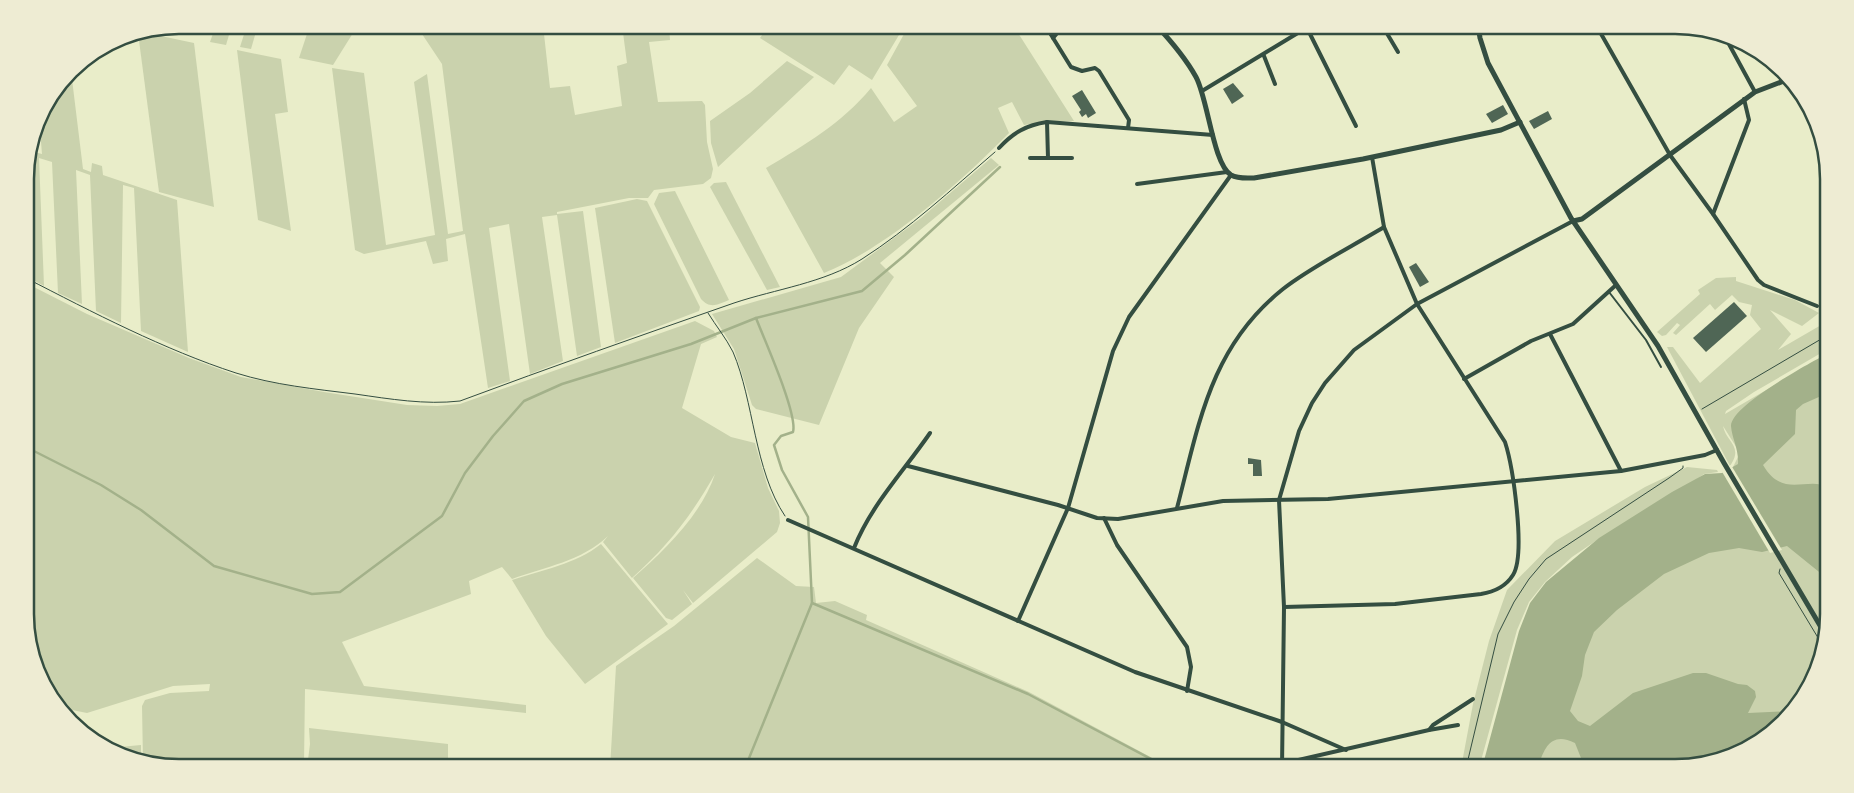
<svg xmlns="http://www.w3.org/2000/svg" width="1854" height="793" font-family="'Varela Round',sans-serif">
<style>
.green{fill:#cad2ad}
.water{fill:#a3b18a}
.pier{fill:#e9edc9}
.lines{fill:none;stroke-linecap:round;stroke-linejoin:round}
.stream{stroke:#a3b18a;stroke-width:2.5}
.building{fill:#4f6655}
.path{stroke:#344e41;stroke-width:1}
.service{stroke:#344e41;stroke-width:2}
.minor{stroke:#344e41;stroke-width:4}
.secondary{stroke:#344e41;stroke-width:5}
.rim{fill:none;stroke:#344e41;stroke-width:2.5}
</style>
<rect width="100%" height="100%" fill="#e9edc9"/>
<g class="green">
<path d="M 216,25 L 232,25 L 226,45 L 210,42 Z"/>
<path d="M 247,25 L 258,25 L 251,49 L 240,47 Z"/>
<path d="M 310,25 L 358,25 L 333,65 L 299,58 Z"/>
<path d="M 427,25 L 543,25 L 550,88 L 570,86 L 575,115 L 622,106 L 617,66 L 627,63 L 622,25 L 669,25 L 670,40 L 649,42 L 658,102 L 702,101 L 705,105 L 707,142 L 713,169 L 711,178 L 703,184 L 654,190 L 648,198 L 629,198 L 557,212 L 557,214 L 583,211 L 601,347 L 577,356 L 557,215 L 542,217 L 563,361 L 530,374 L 509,224 L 489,228 L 510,381 L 488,388 L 465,234 L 446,239 L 448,261 L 433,264 L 426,241 L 364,254 L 355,250 L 332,68 L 364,73 L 386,245 L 435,235 L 414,82 L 427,74 L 448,234 L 463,231 L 442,64 L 422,34 Z"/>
<path d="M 769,25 L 905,25 L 872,80 L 849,65 L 834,85 L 760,38 Z"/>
<path d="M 909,25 L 1013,25 L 1074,121 L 1048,121 L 1024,125 L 1012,102 L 998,108 L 1009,133 C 962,181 887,248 824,273 L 766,168 C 805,145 842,123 871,88 L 894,122 L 917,106 L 887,65 Z"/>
<path d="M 142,32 L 194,43 L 214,207 L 159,192 L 138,33 Z"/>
<path d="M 237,50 L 281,59 L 288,112 L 275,114 L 291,231 L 258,220 Z"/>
<path d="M 787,61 L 814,77 L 718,167 L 711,143 L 710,121 L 750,93 Z"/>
<path d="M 71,71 L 83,169 L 91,172 L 92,163 L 102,166 L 103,175 L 177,200 L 188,352 L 141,331 L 134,188 L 123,185 L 121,323 L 96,311 L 90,175 L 76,170 L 82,304 L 58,293 L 52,162 L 39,158 L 44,286 L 26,276 L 25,169 L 30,151 L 42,154 L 39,118 L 41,111 Z"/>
<path d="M 991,158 L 999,165 L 880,263 L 894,277 L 859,328 L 819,425 L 756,409 L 752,405 L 734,349 L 712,314 L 841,277 L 921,218 Z"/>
<path d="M 726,182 L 780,287 L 767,290 L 710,187 L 714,183 Z"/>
<path d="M 675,191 L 729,300 C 717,305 710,309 701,299 L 654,204 L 659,193 Z"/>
<path d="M 637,199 L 647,201 L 700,307 L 699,311 L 615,343 L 595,208 Z"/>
<path d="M 1736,277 L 1736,281 L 1795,300 L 1819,313 L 1802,326 L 1770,310 L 1791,334 L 1778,350 L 1828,321 L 1828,349 L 1754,392 L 1726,411 L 1725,414 L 1828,354 L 1829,614 L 1817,673 L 1797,708 L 1761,742 L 1685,768 L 1484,768 L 1600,538 L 1572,557 L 1545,582 L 1529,602 L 1517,630 L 1479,768 L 1461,768 L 1473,704 L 1489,641 L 1507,590 L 1555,541 L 1645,487 L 1687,467 L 1717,470 L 1718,472 L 1704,474 L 1697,479 L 1729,475 L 1740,453 L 1723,426 C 1726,442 1744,446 1730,466 L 1667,347 L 1673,347 L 1700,383 L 1761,329 L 1750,315 L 1752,305 L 1739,302 L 1732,295 L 1715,310 L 1710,304 L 1676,335 L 1673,333 L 1680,325 L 1677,323 L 1666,335 L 1662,336 L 1657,332 L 1700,294 L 1698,290 L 1716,278 Z"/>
<path d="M 26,283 L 87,314 L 189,358 L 241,377 L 324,392 L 407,405 L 437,406 L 460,404 L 695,321 L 714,331 L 717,337 L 701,344 L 682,408 L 731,437 L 755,443 L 768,488 L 779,511 L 780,523 L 777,532 L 693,603 L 683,590 L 692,604 L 672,620 L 666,618 L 633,578 C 664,551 702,514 715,474 C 691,516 668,546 632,578 L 603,542 L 608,536 C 582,561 545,567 512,579 L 502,567 L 469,581 L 471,594 L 342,642 L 364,686 L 526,705 L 526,713 L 305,689 L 304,765 L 298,768 L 179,768 L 143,761 L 142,706 L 145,700 L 170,693 L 209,691 L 210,684 L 173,686 L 87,713 L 67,709 L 54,702 L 26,635 Z"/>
<path d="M 601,544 L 668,624 L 585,684 L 546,636 L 512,580 C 542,570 576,564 601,544 Z"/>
<path d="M 757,558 L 796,586 L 814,587 L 816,603 L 835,601 L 867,615 L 866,620 L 1029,692 L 1171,768 L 610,768 L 616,666 L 674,626 Z"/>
<path d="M 309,728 L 448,744 L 448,768 L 307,768 L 310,744 Z"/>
<path d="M 141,745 L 141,760 L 120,756 L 109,748 Z"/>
</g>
<path class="water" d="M 1828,353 L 1828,393 L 1803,404 L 1796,410 L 1795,434 L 1763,465 C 1783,499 1806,476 1829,487 L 1829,517 L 1823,525 L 1829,531 L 1829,580 L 1787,546 L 1762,552 L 1739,548 L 1709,553 L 1664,574 L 1617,610 L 1594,632 L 1585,655 L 1582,676 L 1570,711 L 1578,721 L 1590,726 L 1633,693 L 1693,673 L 1706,673 L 1738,684 L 1747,685 L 1755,691 L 1756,697 L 1748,713 L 1794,711 L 1761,742 L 1685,768 L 1585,768 L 1575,743 C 1551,731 1544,748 1538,768 L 1482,768 L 1519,631 L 1530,603 L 1546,582 L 1599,538 L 1672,492 L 1705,474 L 1722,473 L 1738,464 C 1739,449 1732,439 1731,426 C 1731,405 1809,364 1828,353 Z"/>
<path class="pier" d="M 1731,465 L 1782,550 L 1770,553 L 1721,470 Z"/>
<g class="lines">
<g class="stream">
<path d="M 26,447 L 101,485 L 141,510 L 214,566 L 312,594 L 340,592 L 442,516 L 465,473 L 493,436 L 524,401 L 562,384 L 691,344 L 756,318 L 862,291 L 905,255 L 1000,167"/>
<path d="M 812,603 L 1028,694 L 1168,768"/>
<path d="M 745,768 L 812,603 L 808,517 L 782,470 L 774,445 L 781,436 L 793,432 C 798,414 764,339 756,318"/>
</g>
</g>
<g class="building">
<path d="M 1233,83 L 1244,96 L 1232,104 L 1223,89 Z"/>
<path d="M 1082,90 L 1096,113 L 1088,118 L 1086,114 L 1082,117 L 1079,112 L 1081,110 L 1072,96 Z"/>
<path d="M 1503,105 L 1508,114 L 1492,123 L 1486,114 Z"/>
<path d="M 1548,111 L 1552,119 L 1534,129 L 1529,121 Z"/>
<path d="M 1416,263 L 1429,282 L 1420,287 L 1409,267 Z"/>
<path d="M 1734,302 L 1747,316 L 1706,352 L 1693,338 Z"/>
<path d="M 1248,458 L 1261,460 L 1262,476 L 1253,476 L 1253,464 L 1248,464 Z"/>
</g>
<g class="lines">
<g class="path">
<path d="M 26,278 C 92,312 165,350 236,373 C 274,385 315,389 355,394 C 390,399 425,405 460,401 C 551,367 642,335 734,303 C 776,289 824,283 862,259 C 909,229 952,189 995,152"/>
<path d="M 708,313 C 716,326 726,338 733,352 C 754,401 754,470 785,516"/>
<path d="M 1702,409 L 1828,335"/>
<path d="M 1780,569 L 1779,573 L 1823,646"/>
<path d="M 1466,768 L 1498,634 L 1514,602 L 1529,579 L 1546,559 L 1669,478 L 1683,468 L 1683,466"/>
</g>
<path class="service" d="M 1609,292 L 1646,340 L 1661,367"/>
<g class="minor">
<path d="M 1045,25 L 1071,67 L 1082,71 L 1095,68 L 1099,71 L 1129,120 L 1128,128"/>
<path d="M 1382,25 L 1398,52"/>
<path d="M 1596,25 L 1670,155 L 1713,214 L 1758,280 L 1764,285 L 1817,306"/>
<path d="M 1307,28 L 1356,126"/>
<path d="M 1724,35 L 1755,92"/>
<path d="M 1053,38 L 1064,25"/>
<path d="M 1264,56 L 1275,84"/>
<path d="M 1202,91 L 1311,25"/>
<path d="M 1047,122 L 1048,158"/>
<path d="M 999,148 C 1013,133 1026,125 1047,122 L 1213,135"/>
<path d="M 1030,158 L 1072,158"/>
<path d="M 1137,184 L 1227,172"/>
<path d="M 1713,214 L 1749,120 L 1744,99"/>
<path d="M 1550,334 L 1621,471"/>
<path d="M 1464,379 L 1531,341 L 1573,324 L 1616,285"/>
<path d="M 908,466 L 1058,505 L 1097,518 L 1118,519 L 1223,501 L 1328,499 L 1621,471 L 1705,455 L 1717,450"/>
<path d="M 1177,508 C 1199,424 1210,347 1283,289 C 1311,267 1353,246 1384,227"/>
<path d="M 1104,518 L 1117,545 L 1187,647 L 1191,667 L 1187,691"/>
<path d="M 788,520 L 1135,672 L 1282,722 L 1346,750"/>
<path d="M 854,548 C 871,505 904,471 930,433"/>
<path d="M 1284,607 L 1395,604 L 1481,594 C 1494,592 1506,586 1513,575 C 1526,554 1513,467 1505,442 L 1417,304 L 1384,227 L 1372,157"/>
<path d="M 1018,621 L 1068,508 L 1113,351 L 1129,317 L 1231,175"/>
<path d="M 1429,730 L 1433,725 L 1473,699"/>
<path d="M 1281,764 L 1429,730 L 1458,725"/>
<path d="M 1282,768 L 1284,607 L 1279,500 L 1299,431 L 1312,403 L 1325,383 L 1354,350 L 1417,304 L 1573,221"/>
</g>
<g class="secondary">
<path d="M 1156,25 C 1171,41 1186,59 1196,77 C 1208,99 1213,164 1231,175 C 1238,179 1246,178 1254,178 L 1363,159 L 1501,130 L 1520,122"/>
<path d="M 1478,25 L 1480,38 L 1488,63 L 1571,218 L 1658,346 L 1724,463 L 1825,634"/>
<path d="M 1573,221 L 1582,219 L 1755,92 L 1789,79"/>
</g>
</g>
<path d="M0 0H1854V793H0ZM179 34H1675A145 145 0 0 1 1820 179V614A145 145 0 0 1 1675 759H179A145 145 0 0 1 34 614V179A145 145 0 0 1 179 34Z" fill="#eeecd3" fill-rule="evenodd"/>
<path class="rim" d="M179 34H1675A145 145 0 0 1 1820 179V614A145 145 0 0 1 1675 759H179A145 145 0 0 1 34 614V179A145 145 0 0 1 179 34Z"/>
</svg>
